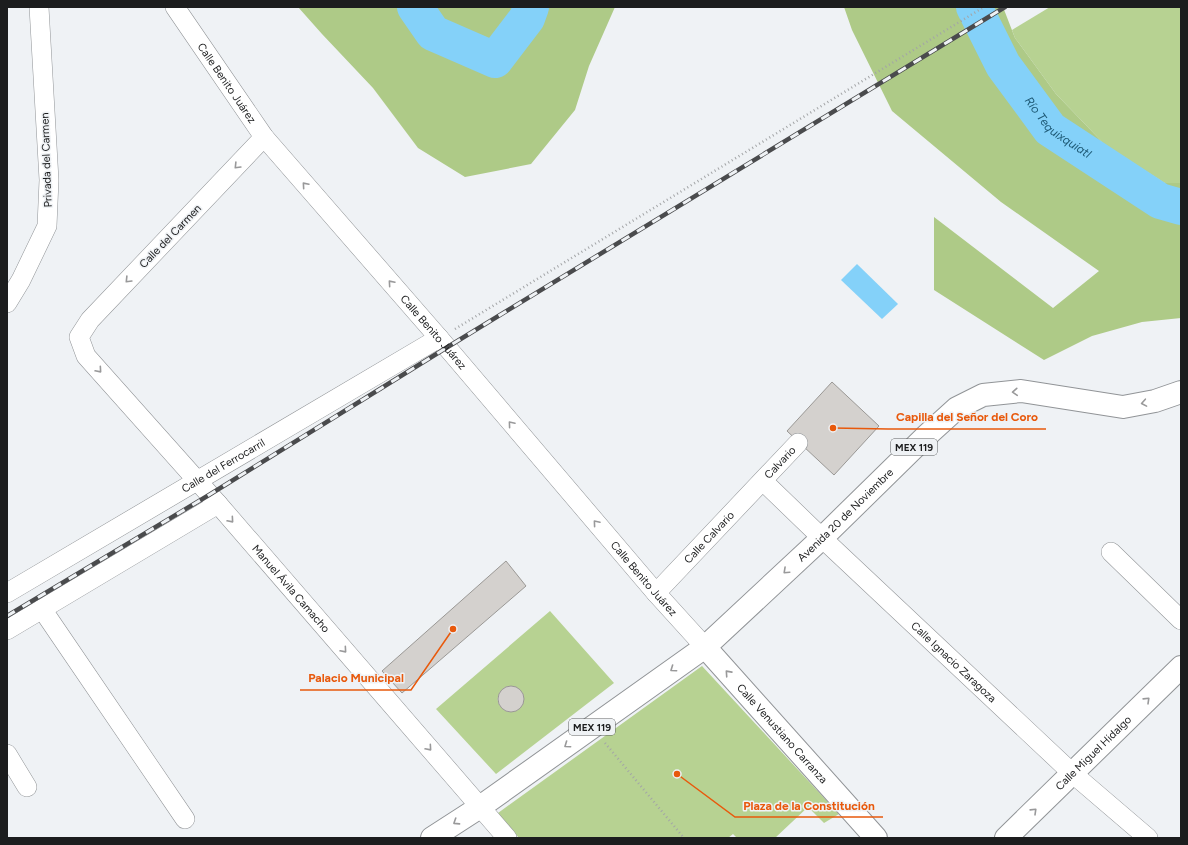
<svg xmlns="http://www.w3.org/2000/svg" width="1188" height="845" font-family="Figtree,sans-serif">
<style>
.green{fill:#b7d292;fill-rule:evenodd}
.forest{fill:#aeca87}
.water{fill:#84d1f9}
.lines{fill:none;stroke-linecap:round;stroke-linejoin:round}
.river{stroke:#84d1f9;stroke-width:36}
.building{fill:#d4d1ce;stroke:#9a9895}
.minor-casing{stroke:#919497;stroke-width:20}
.secondary-casing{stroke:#919497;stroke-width:24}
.primary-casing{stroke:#919497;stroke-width:24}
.path{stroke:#a3a5a7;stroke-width:2.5;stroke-dasharray:1 3;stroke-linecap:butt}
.minor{stroke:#fff;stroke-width:19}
.secondary{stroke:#fff;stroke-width:22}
.primary{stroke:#fff;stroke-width:22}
.rail-casing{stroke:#4a4b4d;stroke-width:4.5}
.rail{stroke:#eff2f5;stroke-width:3;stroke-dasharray:9;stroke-linecap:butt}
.oneway{stroke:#99999a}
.labels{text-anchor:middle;stroke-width:3;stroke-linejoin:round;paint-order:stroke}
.shield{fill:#eff2f5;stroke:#5b5d5e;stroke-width:1}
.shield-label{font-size:10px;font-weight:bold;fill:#1c1d1e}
.street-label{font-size:11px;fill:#1c1d1e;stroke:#eff2f5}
.water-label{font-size:12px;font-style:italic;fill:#1d5874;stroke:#eff2f5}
.leader{fill:none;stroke:#e8590c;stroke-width:1.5}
.callout-dot{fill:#e8590c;stroke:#eff2f5;stroke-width:1.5}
.callout-label{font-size:12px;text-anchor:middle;font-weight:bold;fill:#e8590c;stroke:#eff2f5;stroke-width:3;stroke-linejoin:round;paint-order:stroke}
</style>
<rect width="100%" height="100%" fill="#eff2f5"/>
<g class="green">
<path d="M 1050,7 L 1181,7 L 1181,183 L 1165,183 L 1107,147 L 1056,94 L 1015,38 L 1012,30 Z"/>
<path d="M 550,611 L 614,683 L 496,774 L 436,709 ZM 510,686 C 537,690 517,724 501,707 C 493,698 501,689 510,686 Z"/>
<path d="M 702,666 L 839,814 L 824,823 L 808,807 L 775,838 L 737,838 L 733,834 L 728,838 L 519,838 L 498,813 Z"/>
</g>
<g class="forest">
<path d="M 298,7 L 615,7 L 589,66 L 575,110 L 531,164 L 465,177 L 418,148 L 373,88 L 322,34 Z"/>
<path d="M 844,7 L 1003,7 L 1015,38 L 1056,94 L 1107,147 L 1165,183 L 1181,183 L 1181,318 L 1142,322 L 1092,336 L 1044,360 L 934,290 L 934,217 L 1053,308 L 1099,271 L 1001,202 L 892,111 L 852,30 Z"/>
</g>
<path class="water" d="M 857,264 L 898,304 L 882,319 L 841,280 Z"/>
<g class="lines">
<g class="river">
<path d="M 415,7 L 433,33 L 495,60 L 527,18 L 531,7"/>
<path id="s1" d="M 974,7 L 1003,65 L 1050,129 L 1160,201 L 1181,207"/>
</g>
</g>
<g class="building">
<path d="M 832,382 L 879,426 L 834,475 L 787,431 Z"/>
<path d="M 506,561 L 526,586 L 402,693 L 382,671 Z"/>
<circle cx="511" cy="699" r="13"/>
</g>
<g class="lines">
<g class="minor-casing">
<g id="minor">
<path id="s2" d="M 175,7 L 264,137 L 439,338 L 656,593 L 705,647"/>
<path id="s3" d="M 264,137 L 90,320 L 79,337 L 86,356 L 218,504 L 507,838"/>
<path d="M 7,303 L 21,280 L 47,226 L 49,180 L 39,7"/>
<path id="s4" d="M 763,481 L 822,538 L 1072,773 L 1148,838"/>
<path d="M 1111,552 L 1181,620"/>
<path id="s5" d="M 7,593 L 439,338"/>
<path id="s6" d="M 656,593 L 798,443"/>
<path d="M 42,609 L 185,819"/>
<path d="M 7,630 L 218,504"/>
<path d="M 7,754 L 27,787"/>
</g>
</g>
<g class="secondary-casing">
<g id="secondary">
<path id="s7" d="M 705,647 L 876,838"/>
<path id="s8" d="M 1006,838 L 1181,667"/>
</g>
</g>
<g class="primary-casing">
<g id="primary">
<path id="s9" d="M 432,838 L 480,807 L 705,647 L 822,538 L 925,437 L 957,408 L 983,395 L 1021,391 L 1123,407 L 1155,401 L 1181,392"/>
</g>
</g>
<g class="path">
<path d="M 455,329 L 984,7"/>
<path d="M 605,743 L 684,838"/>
</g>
<use href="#minor" class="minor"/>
<use href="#secondary" class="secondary"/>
<use href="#primary" class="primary"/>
<g class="rail-casing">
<path id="rail" d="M 7,616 L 209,495 L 446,348 L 1005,7"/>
</g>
<use href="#rail" class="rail"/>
</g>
<defs><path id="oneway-chevron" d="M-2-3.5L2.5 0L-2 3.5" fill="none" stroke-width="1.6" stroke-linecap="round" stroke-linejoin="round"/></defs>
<g class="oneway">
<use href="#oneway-chevron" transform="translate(237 166) rotate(134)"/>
<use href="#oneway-chevron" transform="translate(305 185) rotate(-131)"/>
<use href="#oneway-chevron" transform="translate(128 280) rotate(134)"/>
<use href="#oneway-chevron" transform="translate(391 283) rotate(-131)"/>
<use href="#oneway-chevron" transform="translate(99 370) rotate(49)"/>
<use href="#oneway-chevron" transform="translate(1015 392) rotate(176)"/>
<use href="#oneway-chevron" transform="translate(1144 403) rotate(170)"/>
<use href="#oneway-chevron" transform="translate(511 424) rotate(-130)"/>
<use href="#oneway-chevron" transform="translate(231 520) rotate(49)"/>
<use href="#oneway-chevron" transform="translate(596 523) rotate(-130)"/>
<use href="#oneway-chevron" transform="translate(786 571) rotate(137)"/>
<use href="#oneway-chevron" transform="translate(344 650) rotate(49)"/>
<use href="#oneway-chevron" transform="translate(673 669) rotate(145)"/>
<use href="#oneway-chevron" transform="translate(728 673) rotate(-132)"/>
<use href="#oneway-chevron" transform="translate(1147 700) rotate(-44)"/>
<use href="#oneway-chevron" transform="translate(567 745) rotate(145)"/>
<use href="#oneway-chevron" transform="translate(429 748) rotate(49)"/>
<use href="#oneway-chevron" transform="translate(1034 811) rotate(-44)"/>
<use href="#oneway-chevron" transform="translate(456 822) rotate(147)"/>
</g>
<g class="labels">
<g class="shield">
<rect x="891" y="439" width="46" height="16" rx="3"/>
<rect x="569" y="719" width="46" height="16" rx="3"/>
</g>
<g class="shield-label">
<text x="914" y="451">MEX 119</text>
<text x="592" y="731">MEX 119</text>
</g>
<g class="street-label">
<text dy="4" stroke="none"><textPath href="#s2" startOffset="92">Calle Benito Juárez</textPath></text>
<text transform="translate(46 160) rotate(-92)" y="4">Privada del Carmen</text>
<text transform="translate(170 236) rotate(-46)" y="4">Calle del Carmen</text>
<text dy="4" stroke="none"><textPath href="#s2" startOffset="416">Calle Benito Juárez</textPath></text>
<text dy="4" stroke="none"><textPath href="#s6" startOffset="180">Calvario</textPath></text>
<text dy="4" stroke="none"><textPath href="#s5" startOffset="251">Calle del Ferrocarril</textPath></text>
<text dy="4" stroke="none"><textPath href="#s9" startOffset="526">Avenida 20 de Noviembre</textPath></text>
<text dy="4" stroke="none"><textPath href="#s6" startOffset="77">Calle Calvario</textPath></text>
<text dy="4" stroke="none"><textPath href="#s2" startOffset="740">Calle Benito Juárez</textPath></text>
<text dy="4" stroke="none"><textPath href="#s3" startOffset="603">Manuel Ávila Camacho</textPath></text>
<text dy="4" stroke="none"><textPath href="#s4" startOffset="263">Calle Ignacio Zaragoza</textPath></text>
<text dy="4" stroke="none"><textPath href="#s7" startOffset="116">Calle Venustiano Carranza</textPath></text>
<text dy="4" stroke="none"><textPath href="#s8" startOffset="122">Calle Miguel Hidalgo</textPath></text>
</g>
<g class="water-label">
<text dy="4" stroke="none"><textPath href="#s1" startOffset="149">Río Tequixquiatl</textPath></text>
</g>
</g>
<path class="leader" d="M833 428L888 429H1046M453 629L411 690H300M677 774L735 817H883"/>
<g class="callout-dot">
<circle cx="833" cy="428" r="4"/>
<circle cx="453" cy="629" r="4"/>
<circle cx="677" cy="774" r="4"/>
</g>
<g class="callout-label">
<text x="967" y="421">Capilla del Señor del Coro</text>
<text x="356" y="682">Palacio Municipal</text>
<text x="809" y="810">Plaza de la Constitución</text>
</g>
<rect width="1188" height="845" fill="none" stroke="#1c1d1e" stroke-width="16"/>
</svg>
